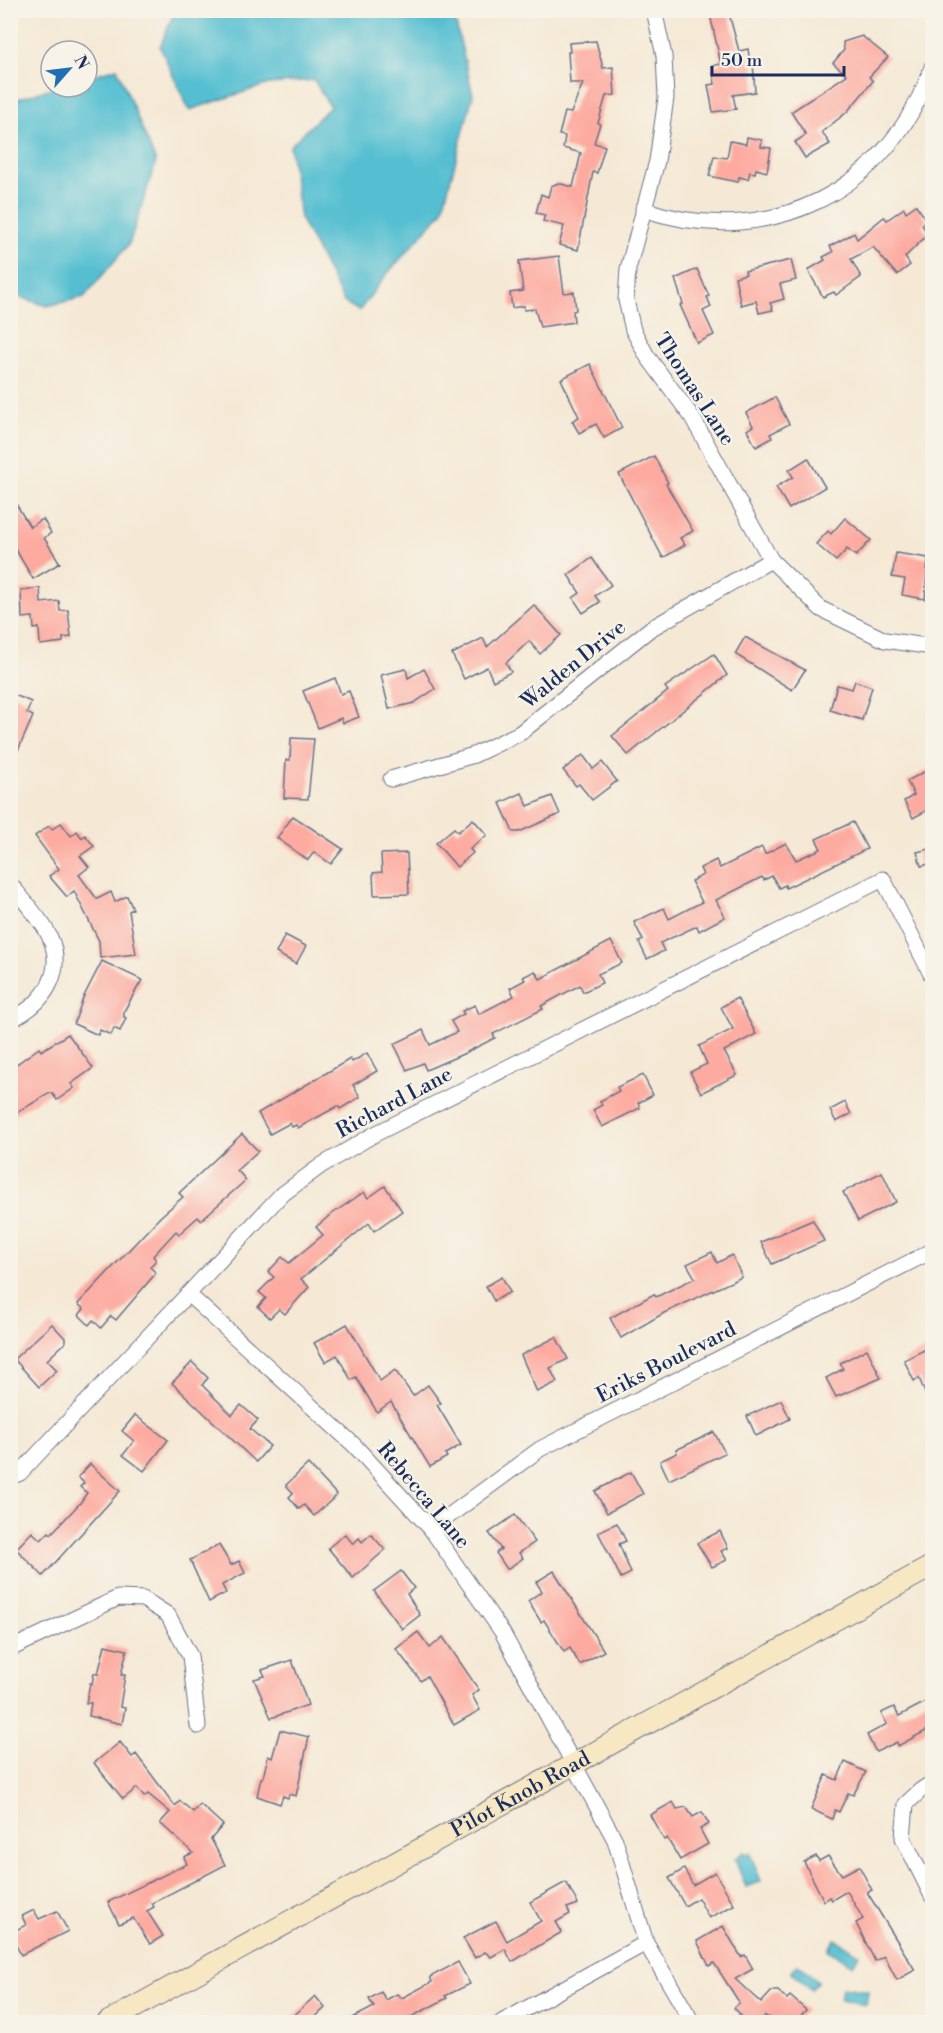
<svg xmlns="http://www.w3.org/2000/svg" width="943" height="2033" font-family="'Libre Bodoni',serif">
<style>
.water{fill:#55bfd1;stroke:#387798;stroke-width:1.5}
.building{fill:#fdaba0}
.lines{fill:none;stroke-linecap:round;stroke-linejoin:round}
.minor-casing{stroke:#677088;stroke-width:17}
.secondary-casing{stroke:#677088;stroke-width:23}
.minor{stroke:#fff;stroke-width:15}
.secondary{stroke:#f7e8c3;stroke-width:21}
.labels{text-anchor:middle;stroke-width:5;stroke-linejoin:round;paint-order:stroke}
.street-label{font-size:21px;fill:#1b2f5e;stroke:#f7f3e8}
</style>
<rect width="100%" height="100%" fill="#f7f3e8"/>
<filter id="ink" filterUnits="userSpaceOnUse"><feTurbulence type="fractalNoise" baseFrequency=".0167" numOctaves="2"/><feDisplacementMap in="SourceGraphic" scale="12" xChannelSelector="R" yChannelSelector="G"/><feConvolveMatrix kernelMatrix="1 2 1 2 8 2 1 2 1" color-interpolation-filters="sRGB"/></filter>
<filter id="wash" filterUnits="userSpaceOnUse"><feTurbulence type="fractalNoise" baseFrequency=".008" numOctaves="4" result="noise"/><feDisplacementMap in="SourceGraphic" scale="24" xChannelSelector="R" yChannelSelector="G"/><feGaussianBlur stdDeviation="1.35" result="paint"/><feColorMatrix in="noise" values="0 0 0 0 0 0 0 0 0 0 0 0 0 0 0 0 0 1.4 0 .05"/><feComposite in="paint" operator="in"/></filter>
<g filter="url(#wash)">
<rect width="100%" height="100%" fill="#f5e9d5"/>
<g class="water">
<path d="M 175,10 L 453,11 L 473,95 L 442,212 L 386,275 L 359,311 L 344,302 L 300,218 L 290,146 L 330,107 L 314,80 L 269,84 L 189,110 L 160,47 Z"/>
<path d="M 117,68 L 156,162 L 129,244 L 84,297 L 47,306 L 11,294 L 11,101 L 55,87 L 87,87 L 87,77 Z"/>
<path d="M 744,1852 L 746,1854 L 750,1853 L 761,1881 L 746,1887 L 735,1859 Z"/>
<path d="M 835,1939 L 859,1954 L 853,1965 L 828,1950 Z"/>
<path d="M 798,1964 L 818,1981 L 811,1990 L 791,1972 Z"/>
<path d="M 842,1987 L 868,1991 L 866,2005 L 840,1999 Z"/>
</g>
<g id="blocks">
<g class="building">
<path d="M 709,10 L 728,10 L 739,51 L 748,49 L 750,63 L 753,62 L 755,92 L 733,95 L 736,109 L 713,112 L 708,85 L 715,84 L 712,66 L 721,64 Z"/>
<path d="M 862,36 L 888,57 L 869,77 L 873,81 L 847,112 L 822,132 L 830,144 L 805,158 L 795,142 L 806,135 L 791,112 L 847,75 L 833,63 L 844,50 L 843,42 Z"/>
<path d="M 596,41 L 603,68 L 613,67 L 615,95 L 606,96 L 598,123 L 600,124 L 594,143 L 605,146 L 597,173 L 593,172 L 578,250 L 559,245 L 564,226 L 543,221 L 545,215 L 536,213 L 541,194 L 548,197 L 551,186 L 558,183 L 573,187 L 581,153 L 563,148 L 565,136 L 559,135 L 565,112 L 571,113 L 583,83 L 570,83 L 568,52 L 570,52 L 569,43 Z"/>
<path d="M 747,137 L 762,140 L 761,147 L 771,148 L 767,172 L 756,169 L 755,173 L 750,172 L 748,179 L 739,177 L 738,182 L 709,176 L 714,156 L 727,158 L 730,141 L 746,144 Z"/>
<path d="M 916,205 L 927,221 L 922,225 L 928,234 L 905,257 L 910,265 L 897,275 L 873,247 L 851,259 L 861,277 L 836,295 L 834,292 L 823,297 L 808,270 L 825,260 L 823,257 L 833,252 L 830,246 L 854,233 L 857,239 L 884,217 L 887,220 L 904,208 L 906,212 Z"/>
<path d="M 559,256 L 564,293 L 574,292 L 576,310 L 573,311 L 574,322 L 540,327 L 535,309 L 524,310 L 524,306 L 512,308 L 510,293 L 523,291 L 519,261 Z"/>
<path d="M 791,260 L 796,280 L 780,284 L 784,299 L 770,303 L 773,310 L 759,313 L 756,301 L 741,305 L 735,277 L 746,274 L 745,271 Z"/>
<path d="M 697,269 L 709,296 L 707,297 L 711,307 L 703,311 L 714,335 L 697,343 L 680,305 L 683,304 L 675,279 Z"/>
<path d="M 590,364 L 622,428 L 604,438 L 596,424 L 579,433 L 572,421 L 579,417 L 561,379 Z"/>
<path d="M 775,397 L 789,424 L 770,434 L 772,438 L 756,447 L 747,430 L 753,426 L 746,413 Z"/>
<path d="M 654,456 L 668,483 L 666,484 L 693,531 L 680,538 L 685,545 L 663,558 L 619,474 Z"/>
<path d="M 808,458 L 825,487 L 789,509 L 776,487 L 793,477 L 789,470 Z"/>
<path d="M 10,494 L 30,527 L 43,519 L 51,533 L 44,538 L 60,563 L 33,579 L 10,540 Z"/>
<path d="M 845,518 L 871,540 L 856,556 L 847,549 L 836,561 L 816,544 L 828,531 L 831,534 Z"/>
<path d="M 896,553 L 928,558 L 925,599 L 902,595 L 905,579 L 892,577 Z"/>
<path d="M 592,558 L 611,585 L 595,596 L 600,602 L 583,613 L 573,598 L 580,593 L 568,575 Z"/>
<path d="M 40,588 L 41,603 L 59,601 L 60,611 L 68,610 L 71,637 L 63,638 L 63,642 L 40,645 L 39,628 L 34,629 L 33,617 L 22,618 L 21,590 Z"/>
<path d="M 534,605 L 561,635 L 540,654 L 529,641 L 506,663 L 511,672 L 493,681 L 487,667 L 464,679 L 452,654 L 483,638 L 487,647 Z"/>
<path d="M 745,637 L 805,670 L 792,690 L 735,654 Z"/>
<path d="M 714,654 L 727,675 L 628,755 L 612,736 L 668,691 L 665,687 Z"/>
<path d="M 406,669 L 408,678 L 424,669 L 435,689 L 414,703 L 389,709 L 381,675 Z"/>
<path d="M 335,678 L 341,694 L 349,691 L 359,717 L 343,723 L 341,718 L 318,728 L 303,691 Z"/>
<path d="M 855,681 L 872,687 L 862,720 L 830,710 L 837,685 L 852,689 Z"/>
<path d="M 10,693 L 31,702 L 27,713 L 33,716 L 10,769 Z"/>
<path d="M 291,738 L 314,739 L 308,799 L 284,798 L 286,760 L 290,760 Z"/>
<path d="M 583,755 L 593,769 L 602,762 L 617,781 L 592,800 L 579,784 L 576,786 L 563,770 Z"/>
<path d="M 933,767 L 933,807 L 913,818 L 904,801 L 914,795 L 907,781 Z"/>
<path d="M 522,793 L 528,806 L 552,796 L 560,814 L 519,832 L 513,832 L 500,803 Z"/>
<path d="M 293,816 L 343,849 L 331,864 L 314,852 L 308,860 L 277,838 Z"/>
<path d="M 473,819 L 487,835 L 470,849 L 473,853 L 457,867 L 436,843 L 454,828 L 458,832 Z"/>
<path d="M 853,822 L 867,849 L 786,888 L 785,885 L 779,888 L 772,876 L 764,880 L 762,877 L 716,900 L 725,917 L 699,931 L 697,926 L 660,943 L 664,951 L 647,959 L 639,942 L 643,940 L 634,922 L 664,908 L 669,919 L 702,902 L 691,881 L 703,875 L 700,868 L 716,860 L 720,868 L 762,847 L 765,854 L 786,843 L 796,860 L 821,849 L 816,839 Z"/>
<path d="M 61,823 L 71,836 L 77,831 L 82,838 L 85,835 L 94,846 L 80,856 L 89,867 L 79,875 L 97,899 L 111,892 L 115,902 L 127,896 L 133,909 L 129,911 L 136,954 L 100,958 L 99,941 L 74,891 L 67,897 L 49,876 L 59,869 L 35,836 L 49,826 L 52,829 Z"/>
<path d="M 933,848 L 933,863 L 921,866 L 917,852 Z"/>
<path d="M 407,853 L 409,894 L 374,895 L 373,873 L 382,872 L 381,854 Z"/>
<path d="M 285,935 L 306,946 L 296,964 L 276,953 Z"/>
<path d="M 611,941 L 622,963 L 598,974 L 602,983 L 583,992 L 580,985 L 541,1006 L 543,1009 L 493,1034 L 495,1038 L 463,1054 L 426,1070 L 423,1063 L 407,1070 L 394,1044 L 423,1030 L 430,1045 L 457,1032 L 451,1021 L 464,1014 L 462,1011 L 475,1005 L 479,1014 L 514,996 L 510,988 L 525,980 L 523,977 L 535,971 L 540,979 Z"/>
<path d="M 102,961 L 142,980 L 124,1011 L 124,1017 L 126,1018 L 120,1031 L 114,1028 L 111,1035 L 100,1030 L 98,1035 L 74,1024 L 83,998 Z"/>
<path d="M 737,998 L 756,1034 L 724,1051 L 737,1075 L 701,1093 L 690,1072 L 707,1064 L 699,1046 L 733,1029 L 721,1007 Z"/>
<path d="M 68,1034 L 93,1068 L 71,1084 L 74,1088 L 57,1100 L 52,1093 L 48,1094 L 10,1117 L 10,1069 L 39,1048 L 41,1051 Z"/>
<path d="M 367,1053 L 377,1071 L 353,1085 L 360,1097 L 340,1109 L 338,1106 L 298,1128 L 296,1125 L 292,1127 L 290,1123 L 270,1134 L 258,1113 L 350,1059 L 352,1062 Z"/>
<path d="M 643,1075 L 653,1095 L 638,1103 L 640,1108 L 602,1127 L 593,1110 L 602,1105 L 600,1101 L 619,1091 L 617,1087 Z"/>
<path d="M 845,1102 L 851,1114 L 836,1122 L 830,1110 Z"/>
<path d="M 242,1134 L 258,1151 L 237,1170 L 246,1180 L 201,1220 L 198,1217 L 179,1234 L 176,1231 L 153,1256 L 156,1260 L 150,1267 L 156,1273 L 116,1320 L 111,1316 L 101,1328 L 93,1320 L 89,1325 L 79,1315 L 84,1309 L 78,1304 L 160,1217 L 183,1197 L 179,1193 Z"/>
<path d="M 882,1172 L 896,1202 L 858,1221 L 843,1192 Z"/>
<path d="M 385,1186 L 402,1211 L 374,1231 L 369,1223 L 301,1279 L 309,1287 L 285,1314 L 279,1309 L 270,1318 L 258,1307 L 266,1298 L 259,1292 L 274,1277 L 268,1272 L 282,1257 L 289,1263 L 323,1235 L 316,1227 L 329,1216 L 364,1192 L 368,1198 Z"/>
<path d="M 813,1220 L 824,1241 L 772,1264 L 761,1242 Z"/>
<path d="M 712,1252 L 717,1263 L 732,1255 L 742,1277 L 664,1313 L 621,1338 L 610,1318 L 654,1294 L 656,1297 L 695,1278 L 687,1264 Z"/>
<path d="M 502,1277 L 510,1292 L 494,1301 L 486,1286 Z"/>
<path d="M 52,1324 L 65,1338 L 65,1343 L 47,1360 L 57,1370 L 39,1387 L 14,1359 Z"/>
<path d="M 347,1324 L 380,1381 L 395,1370 L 413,1396 L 428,1385 L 441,1403 L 437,1405 L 461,1445 L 445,1454 L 447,1457 L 430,1467 L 391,1402 L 377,1412 L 356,1377 L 351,1380 L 337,1355 L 325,1362 L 314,1343 Z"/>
<path d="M 556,1337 L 568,1359 L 550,1368 L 557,1382 L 537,1392 L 521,1355 Z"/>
<path d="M 867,1349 L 881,1378 L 836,1397 L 826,1378 L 843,1369 L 840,1363 Z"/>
<path d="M 924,1350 L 933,1369 L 932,1410 L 919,1378 L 914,1381 L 904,1360 Z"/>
<path d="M 192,1362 L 208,1378 L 202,1385 L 232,1415 L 241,1405 L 258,1420 L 250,1429 L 270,1446 L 256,1462 L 172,1383 Z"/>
<path d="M 781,1400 L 790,1419 L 756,1436 L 747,1416 Z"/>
<path d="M 135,1415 L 168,1440 L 144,1471 L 123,1455 L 134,1441 L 122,1431 Z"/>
<path d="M 714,1432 L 725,1453 L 669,1480 L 660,1461 L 677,1453 L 676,1450 Z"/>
<path d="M 90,1464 L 120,1491 L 43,1576 L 16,1549 L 32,1532 L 41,1540 L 49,1532 L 51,1534 L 80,1503 L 87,1493 L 80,1487 L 84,1483 L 78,1477 Z"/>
<path d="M 308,1464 L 337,1495 L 314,1516 L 304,1505 L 299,1509 L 289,1497 L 293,1493 L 286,1485 Z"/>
<path d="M 631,1472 L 643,1494 L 607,1513 L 595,1491 Z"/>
<path d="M 515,1515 L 535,1542 L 519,1553 L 523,1558 L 507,1569 L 496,1553 L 501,1549 L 489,1533 Z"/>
<path d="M 617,1523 L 626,1541 L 619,1544 L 631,1573 L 621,1578 L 598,1532 Z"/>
<path d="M 720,1531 L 728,1548 L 721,1551 L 727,1560 L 712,1567 L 697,1543 Z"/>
<path d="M 345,1534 L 353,1544 L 359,1538 L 362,1542 L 371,1534 L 385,1550 L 353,1578 L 328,1548 Z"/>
<path d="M 219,1545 L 231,1565 L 239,1561 L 245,1573 L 222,1585 L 226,1593 L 209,1602 L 190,1560 Z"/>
<path d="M 401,1571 L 414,1588 L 407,1594 L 420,1615 L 402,1629 L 374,1591 Z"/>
<path d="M 554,1571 L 604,1651 L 580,1665 L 570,1648 L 564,1652 L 544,1620 L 541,1622 L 528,1601 L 542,1591 L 536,1582 Z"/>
<path d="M 418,1632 L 430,1648 L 443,1637 L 479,1690 L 472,1695 L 480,1710 L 454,1725 L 427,1676 L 421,1681 L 396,1649 Z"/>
<path d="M 105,1645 L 127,1650 L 121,1675 L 125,1675 L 120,1707 L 125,1708 L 122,1724 L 89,1716 L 91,1703 L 86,1703 L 90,1683 L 92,1684 L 94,1673 L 98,1674 Z"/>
<path d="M 292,1660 L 308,1705 L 271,1718 L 254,1679 L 265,1676 L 262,1670 Z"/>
<path d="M 933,1698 L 933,1727 L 898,1746 L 897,1742 L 876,1752 L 867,1735 L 887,1724 L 881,1713 L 894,1707 L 899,1716 Z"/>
<path d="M 280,1730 L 309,1737 L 296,1796 L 289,1794 L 288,1798 L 283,1796 L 280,1804 L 257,1796 L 261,1778 L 263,1778 L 268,1756 L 272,1758 Z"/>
<path d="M 120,1742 L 132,1757 L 136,1754 L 175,1806 L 180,1801 L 193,1812 L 200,1804 L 223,1825 L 211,1839 L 225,1865 L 152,1903 L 154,1907 L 147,1911 L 163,1936 L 150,1944 L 133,1918 L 119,1924 L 108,1902 L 187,1864 L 184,1857 L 193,1853 L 160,1823 L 170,1812 L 148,1794 L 144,1797 L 137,1788 L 123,1799 L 94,1763 Z"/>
<path d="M 845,1762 L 866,1772 L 853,1795 L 848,1793 L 839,1812 L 835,1810 L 832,1819 L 811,1809 L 826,1775 L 837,1780 Z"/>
<path d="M 673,1802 L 677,1809 L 686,1807 L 693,1817 L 702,1812 L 709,1824 L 700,1829 L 708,1844 L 680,1860 L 667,1838 L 664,1840 L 650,1815 Z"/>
<path d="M 816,1856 L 819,1861 L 828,1856 L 842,1875 L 859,1866 L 872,1890 L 867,1892 L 915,1970 L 897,1980 L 884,1956 L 875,1961 L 856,1923 L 863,1919 L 847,1891 L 832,1900 L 830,1897 L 824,1901 L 804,1862 Z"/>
<path d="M 684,1869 L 693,1885 L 715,1872 L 734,1905 L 709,1918 L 698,1898 L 685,1906 L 669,1878 Z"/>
<path d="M 566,1882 L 578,1904 L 567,1908 L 570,1914 L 556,1922 L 562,1932 L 512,1962 L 505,1949 L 491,1957 L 485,1952 L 475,1958 L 463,1938 L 496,1921 L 507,1941 L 541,1921 L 530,1902 Z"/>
<path d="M 34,1910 L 39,1919 L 57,1911 L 68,1931 L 21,1955 L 10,1933 L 26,1925 L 22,1916 Z"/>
<path d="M 723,1926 L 741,1957 L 745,1955 L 753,1969 L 735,1979 L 761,2003 L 772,1991 L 778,1991 L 787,1999 L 790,1996 L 806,2010 L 795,2022 L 779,2022 L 765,2016 L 759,2022 L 746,2022 L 739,2015 L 740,2014 L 734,2008 L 739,2002 L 714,1963 L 709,1966 L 697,1941 Z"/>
<path d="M 458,1962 L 470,1984 L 445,1996 L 447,1998 L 402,2022 L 345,2022 L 374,2007 L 369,1999 L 381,1992 L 386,2000 L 397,1994 L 402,1998 L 432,1982 L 430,1977 Z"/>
<path d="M 315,1996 L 325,2008 L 310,2022 L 287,2022 Z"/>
</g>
</g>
</g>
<g filter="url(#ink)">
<use href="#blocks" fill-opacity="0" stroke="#677088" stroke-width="1.5"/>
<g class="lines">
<g class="minor-casing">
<g id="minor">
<path d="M 654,10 L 664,56 L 666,98 L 657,161 L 628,269 L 626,300 L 633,330 L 647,356 L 692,417 L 771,560 L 821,609 L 885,640 L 932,647"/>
<path d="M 643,209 C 769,252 889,191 932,67"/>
<path d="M 391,779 L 474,755 L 520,733 L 650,629 L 771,560"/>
<path d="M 10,884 C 22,898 35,913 45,928 C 69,967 47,1003 10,1020"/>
<path d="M 189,1295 L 354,1445 L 431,1529 L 502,1632 L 615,1840 L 646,1943 L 692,2022"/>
<path d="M 10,1477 L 20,1473 L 280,1196 L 322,1165 L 375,1134 L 883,879 L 932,976"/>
<path d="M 431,1529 L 540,1449 L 932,1251"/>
<path d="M 10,1649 L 118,1598 L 143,1599 L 168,1615 L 190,1656 L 198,1726"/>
<path d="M 932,1783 L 921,1790 L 906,1804 L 903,1838 L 932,1896"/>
<path d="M 502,2022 L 646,1943"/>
</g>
</g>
<g class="secondary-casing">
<g id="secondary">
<path id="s1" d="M 108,2022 L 932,1566"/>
</g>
</g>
<use href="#minor" class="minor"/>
<use href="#secondary" class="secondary"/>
</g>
</g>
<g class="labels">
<g class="street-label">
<text transform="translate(695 389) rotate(57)" y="7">Thomas Lane</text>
<text transform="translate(573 664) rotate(-39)" y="7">Walden Drive</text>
<text transform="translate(394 1102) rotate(-28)" y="7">Richard Lane</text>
<text transform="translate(666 1362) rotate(-27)" y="7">Eriks Boulevard</text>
<text transform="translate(424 1495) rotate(50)" y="7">Rebecca Lane</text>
<text dy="7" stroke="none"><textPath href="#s1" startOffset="471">Pilot Knob Road</textPath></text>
</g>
</g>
<rect width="943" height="2033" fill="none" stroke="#f7f3e8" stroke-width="36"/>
<g transform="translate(69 69) rotate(62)"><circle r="28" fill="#f7f3e8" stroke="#9fa5b1" stroke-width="1.5"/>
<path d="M0-4.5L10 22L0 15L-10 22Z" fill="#1f6fb2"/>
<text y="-9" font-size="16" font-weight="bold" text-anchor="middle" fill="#1b2f5e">N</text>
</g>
<path d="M712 66v9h132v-9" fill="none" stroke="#1b2f5e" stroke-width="3"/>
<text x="721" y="66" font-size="18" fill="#1b2f5e" stroke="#f7f3e8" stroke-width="4.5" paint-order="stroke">50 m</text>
</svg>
